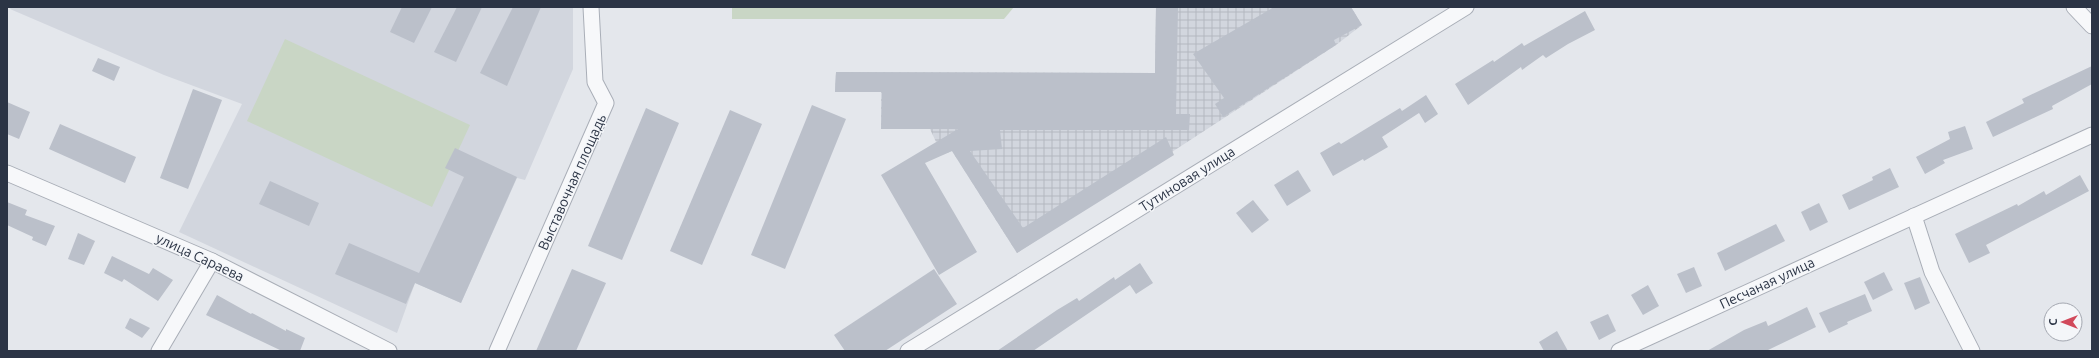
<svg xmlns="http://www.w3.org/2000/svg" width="2099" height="358" font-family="Ubuntu,sans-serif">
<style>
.built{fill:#d2d6de}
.industrial{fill:url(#industrial-grid)}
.park{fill:#c9d6c5}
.building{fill:#bbc0ca}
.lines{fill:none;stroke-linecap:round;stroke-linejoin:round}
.street-casing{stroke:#a9aeb7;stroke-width:17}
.street{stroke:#f7f8fa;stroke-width:15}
.labels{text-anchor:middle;stroke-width:3;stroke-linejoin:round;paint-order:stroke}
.street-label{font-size:14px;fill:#2b3445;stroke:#f4f6f9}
</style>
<defs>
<pattern id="industrial-grid" width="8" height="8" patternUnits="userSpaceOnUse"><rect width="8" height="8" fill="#d2d6de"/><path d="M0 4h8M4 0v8" fill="none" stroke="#b4b8c0"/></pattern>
</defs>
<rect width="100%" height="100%" fill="#e4e7ec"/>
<path class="built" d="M 11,7 L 573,7 L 573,69 L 525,180 L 517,178 L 461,303 L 415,283 L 397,333 L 179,232 L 242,104 L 164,75 L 10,9 Z"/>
<path class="industrial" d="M 1156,7 L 1351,7 L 1362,25 L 1336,45 L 1017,253 L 952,151 L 942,155 L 930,129 L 881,129 L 881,92 L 835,92 L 836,72 L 1155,73 Z"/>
<g class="park">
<path d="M 732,7 L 1014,7 L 1004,19 L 732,19 Z"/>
<path d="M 285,39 L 470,125 L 432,207 L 247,121 Z"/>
</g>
<g class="building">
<path d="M 402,7 L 432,7 L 414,43 L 390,32 Z"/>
<path d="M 457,7 L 482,7 L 456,62 L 434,52 Z"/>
<path d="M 513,7 L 541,7 L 507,86 L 480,73 Z"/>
<path d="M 1156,7 L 1178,7 L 1176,114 L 1190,114 L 1189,130 L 1000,130 L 1002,149 L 970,151 L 1023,228 L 1166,137 L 1174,155 L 1017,253 L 952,151 L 925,163 L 977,252 L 939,275 L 881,175 L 958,129 L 881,129 L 882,92 L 835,92 L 836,72 L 1155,73 Z"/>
<path d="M 1274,7 L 1351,7 L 1362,25 L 1334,40 L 1336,45 L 1223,117 L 1215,104 L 1224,98 L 1193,54 Z"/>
<path d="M 1585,11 L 1595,30 L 1568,44 L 1546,58 L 1543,55 L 1522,70 L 1521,67 L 1468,105 L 1455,84 L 1493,60 L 1494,62 L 1522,43 L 1524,46 Z"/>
<path d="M 98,58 L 120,67 L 114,81 L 92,71 Z"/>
<path d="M 2092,66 L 2092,84 L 2052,106 L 2053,109 L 1993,137 L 1986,122 L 2024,103 L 2022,99 Z"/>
<path d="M 193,89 L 222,100 L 188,189 L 160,178 Z"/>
<path d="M 1426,95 L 1438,114 L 1425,123 L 1419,113 L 1382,137 L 1388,147 L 1364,161 L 1363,159 L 1333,176 L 1320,153 L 1339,142 L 1341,144 L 1400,108 L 1402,111 Z"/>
<path d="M 7,102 L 30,112 L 19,139 L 7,134 Z"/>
<path d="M 812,105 L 846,119 L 785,269 L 751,255 Z"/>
<path d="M 646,108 L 679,123 L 622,260 L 588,246 Z"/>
<path d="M 730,110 L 762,124 L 702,265 L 670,251 Z"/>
<path d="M 60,124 L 136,157 L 125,183 L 49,149 Z"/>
<path d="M 1965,126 L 1973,149 L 1943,160 L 1945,163 L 1925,174 L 1916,157 L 1950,139 L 1948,132 Z"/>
<path d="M 455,148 L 517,177 L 461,303 L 415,283 L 406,304 L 335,274 L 349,243 L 419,273 L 464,177 L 445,168 Z"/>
<path d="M 1890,168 L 1899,187 L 1849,210 L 1842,195 L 1873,180 L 1872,177 Z"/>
<path d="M 1298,170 L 1311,191 L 1287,206 L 1274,185 Z"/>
<path d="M 2080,175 L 2089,191 L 1986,245 L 1990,253 L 1969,263 L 1955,234 L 2017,204 L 2018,206 L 2044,191 L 2046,195 Z"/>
<path d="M 270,181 L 319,203 L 309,226 L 259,204 Z"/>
<path d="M 1253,200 L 1269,220 L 1252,233 L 1236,213 Z"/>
<path d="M 7,202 L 27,210 L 25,215 L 55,226 L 46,246 L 32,240 L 33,237 L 7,225 Z"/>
<path d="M 1819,203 L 1828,222 L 1810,231 L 1801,212 Z"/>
<path d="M 1776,224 L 1785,241 L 1725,271 L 1717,253 Z"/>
<path d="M 78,233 L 95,241 L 84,265 L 68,259 Z"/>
<path d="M 112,256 L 149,274 L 153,268 L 173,280 L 158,301 L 124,279 L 122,282 L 104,273 Z"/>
<path d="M 1140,263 L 1153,283 L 1136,294 L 1130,285 L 1033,351 L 997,351 L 1057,310 L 1077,298 L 1079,301 L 1114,277 L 1115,280 Z"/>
<path d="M 1694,267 L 1702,286 L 1686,293 L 1677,274 Z"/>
<path d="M 572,269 L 606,283 L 576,351 L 536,351 Z"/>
<path d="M 934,269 L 957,304 L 885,351 L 845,351 L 834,335 Z"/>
<path d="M 1884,272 L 1893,290 L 1873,300 L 1864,282 Z"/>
<path d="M 1920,277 L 1930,303 L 1915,310 L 1904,283 Z"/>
<path d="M 1648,285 L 1659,306 L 1643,315 L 1631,295 Z"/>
<path d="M 1865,294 L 1872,311 L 1847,322 L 1848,324 L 1829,333 L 1819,313 Z"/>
<path d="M 217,295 L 251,314 L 252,313 L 286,331 L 286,329 L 305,338 L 300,351 L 282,351 L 206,315 Z"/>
<path d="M 1807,307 L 1816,327 L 1766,351 L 1707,351 L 1744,330 L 1766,321 L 1768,326 Z"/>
<path d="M 1608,314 L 1616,331 L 1599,340 L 1590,322 Z"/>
<path d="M 130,318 L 150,328 L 142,338 L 125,328 Z"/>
<path d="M 1557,331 L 1568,351 L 1544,351 L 1539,342 Z"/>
</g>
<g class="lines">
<g class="street-casing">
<g id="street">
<path d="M 2074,7 L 2092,26"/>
<path d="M 7,173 L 212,261 L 389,351"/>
<path d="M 1914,216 L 1932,272 L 1972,351"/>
<path d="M 159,351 L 212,261"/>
<path d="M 497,351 L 606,103 L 595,82 L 591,7"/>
<path d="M 908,351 L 1466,7"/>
<path d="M 1619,351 L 2092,135"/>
</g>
</g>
<use href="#street" class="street"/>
</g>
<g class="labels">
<g class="street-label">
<text transform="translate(1187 179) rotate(-32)" y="5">Тутиновая улица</text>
<text transform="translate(572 182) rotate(-66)" y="5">Выставочная площадь</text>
<text transform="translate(200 257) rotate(25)" y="5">улица Сараева</text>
<text transform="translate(1767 283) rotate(-25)" y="5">Песчаная улица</text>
</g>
</g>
<rect width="2099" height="358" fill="none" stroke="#2b3445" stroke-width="16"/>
<g transform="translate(2063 322) rotate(270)"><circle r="19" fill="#f4f6f9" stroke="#a4a8b1"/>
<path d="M0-3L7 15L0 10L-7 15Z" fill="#d1495b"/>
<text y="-6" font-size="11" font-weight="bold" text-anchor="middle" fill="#2b3445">С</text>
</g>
</svg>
